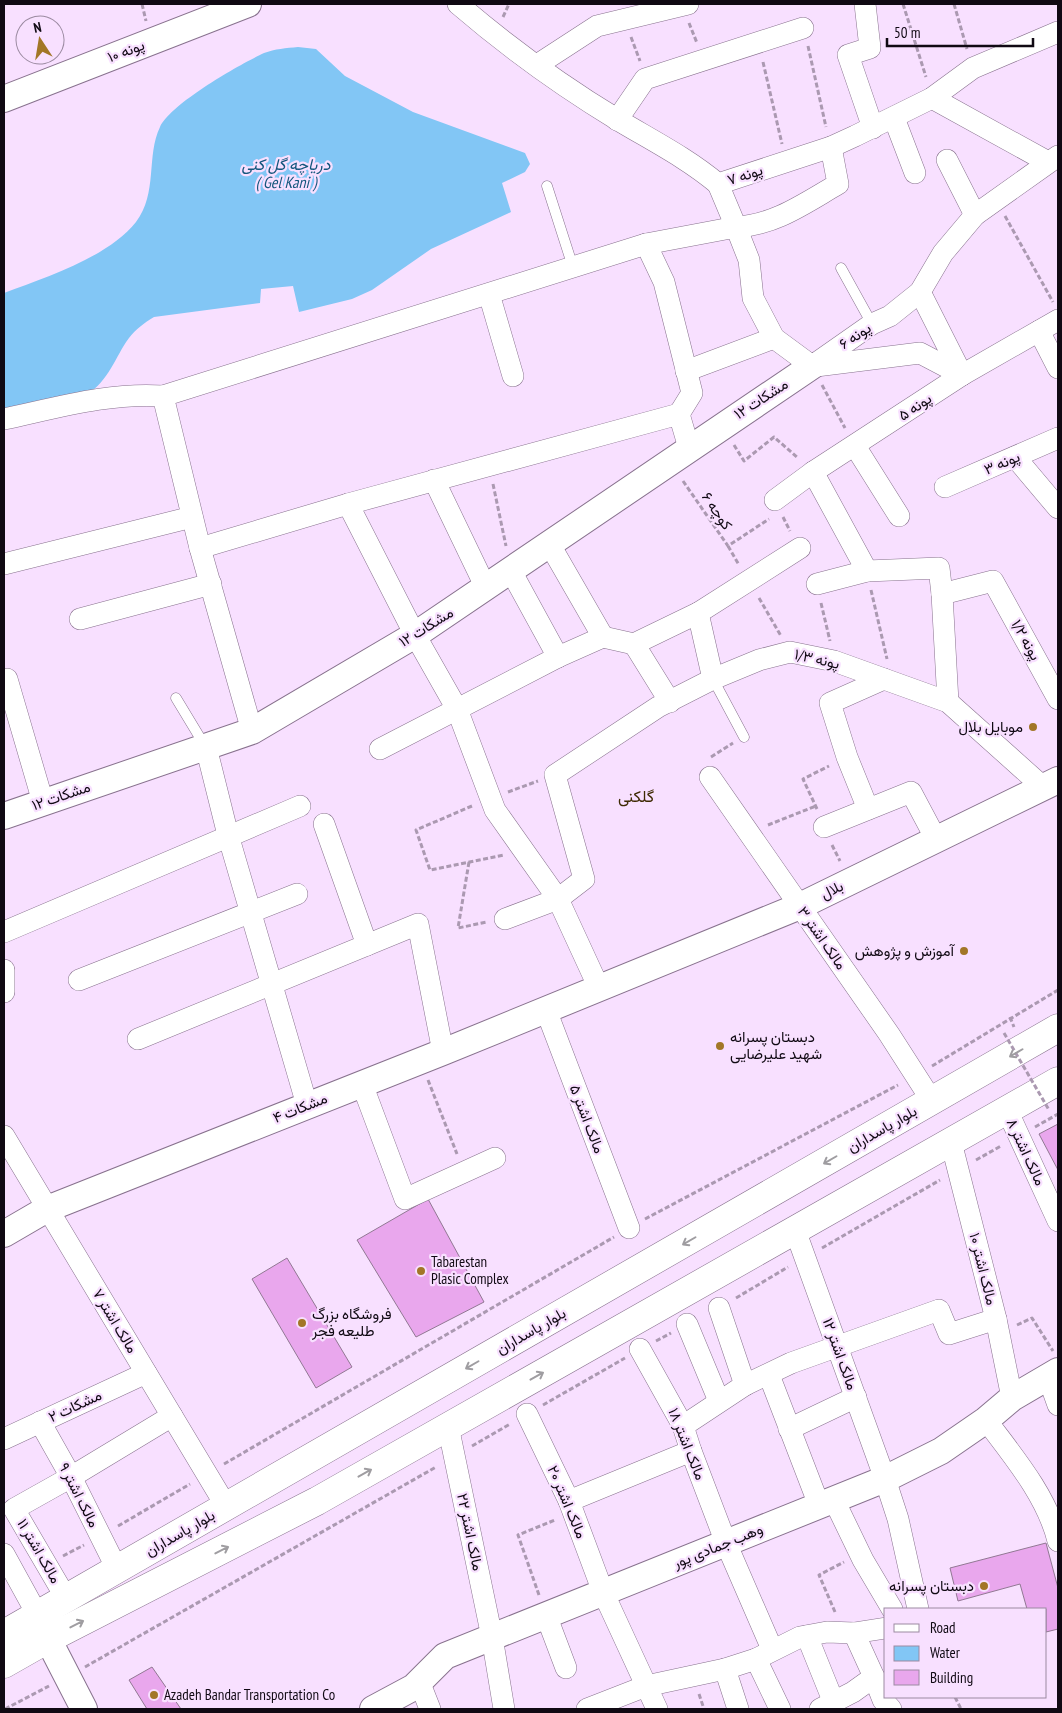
<svg xmlns="http://www.w3.org/2000/svg" width="1062" height="1713" font-family="'PT Sans Narrow',Vazirmatn,sans-serif">
<style>
.water{fill:#82c6f5}
.building{fill:#e9a7ed;stroke:#917893}
.lines{fill:none;stroke-linecap:round;stroke-linejoin:round}
.service-casing{stroke:#88728e;stroke-width:11}
.minor-casing{stroke:#88728e;stroke-width:22}
.tertiary-casing{stroke:#88728e;stroke-width:28}
.primary-casing{stroke:#88728e;stroke-width:29}
.path{stroke:#ab99b1;stroke-width:3;stroke-dasharray:5 2.5;stroke-linecap:butt}
.service{stroke:#fff;stroke-width:10}
.minor{stroke:#fff;stroke-width:21}
.tertiary{stroke:#fff;stroke-width:26}
.primary{stroke:#fff;stroke-width:28}
.path-bridge{stroke:#ab99b1;stroke-width:3;stroke-dasharray:5 2.5;stroke-linecap:butt}
.oneway{stroke:#9f9da1}
.poi-dot{fill:#a27627;stroke:#f8e0ff;stroke-width:2}
.labels{text-anchor:middle;stroke-width:4.5;stroke-linejoin:round;paint-order:stroke}
.street-label{font-size:15px;fill:#100913;stroke:#f8e0ff}
.poi-label{font-size:15px;fill:#100913;stroke:#f8e0ff;text-anchor:start}
.water-label{font-size:16px;font-style:italic;fill:#13567d;stroke:#f8e0ff}
.neighbourhood-label{font-size:16px;fill:#3e2903;stroke:#f8e0ff}
</style>
<rect width="100%" height="100%" fill="#f8e0ff"/>
<path class="water" d="M 298,47 L 316,49 L 345,76 L 413,112 L 525,153 L 530,164 L 525,172 L 502,183 L 511,212 L 431,249 L 372,290 L 352,299 L 299,312 L 293,286 L 261,289 L 260,303 L 154,317 C 144,323 136,329 129,338 C 115,357 109,381 87,394 L 4,410 L 4,293 C 46,277 107,258 136,222 C 158,193 146,156 160,127 C 170,104 240,64 264,53 C 275,49 286,48 298,47 Z"/>
<g class="building">
<path d="M 1058,1124 L 1058,1170 L 1039,1134 Z"/>
<path d="M 428,1199 L 484,1302 L 416,1337 L 357,1240 Z"/>
<path d="M 287,1258 L 352,1367 L 316,1388 L 252,1279 Z"/>
<path d="M 1046,1543 L 1058,1588 L 1058,1629 L 1046,1632 L 1046,1609 L 1024,1609 L 1027,1609 L 1020,1584 L 958,1601 L 950,1568 Z"/>
<path d="M 152,1667 L 181,1709 L 147,1709 L 129,1680 Z"/>
</g>
<g class="lines">
<g class="service-casing">
<g id="service">
<path d="M 547,186 L 573,267"/>
<path d="M 841,268 L 872,324"/>
<path d="M 713,679 L 744,737"/>
<path d="M 176,698 L 205,746"/>
</g>
</g>
<g class="minor-casing">
<g id="minor">
<path d="M 458,4 C 508,47 562,86 618,120 C 653,141 687,158 718,184 L 831,147 L 855,136 L 932,98 L 973,68 L 1058,32"/>
<path d="M 865,4 L 870,48 L 848,55 L 873,128"/>
<path d="M 537,65 L 597,26 L 688,4"/>
<path d="M 932,98 L 1048,162"/>
<path d="M 894,118 L 915,173"/>
<path d="M 617,120 L 645,79 L 803,28"/>
<path d="M 947,160 L 975,215"/>
<path d="M 718,184 L 736,227 C 775,225 805,203 838,184 L 831,147"/>
<path d="M 646,244 L 664,282 L 692,393 L 679,414"/>
<path d="M 920,292 L 962,375"/>
<path d="M 489,294 L 513,376"/>
<path d="M 1039,331 L 1058,368"/>
<path d="M 812,366 L 872,324 L 890,316 L 920,292 L 943,253 L 975,215 L 1058,156"/>
<path d="M 816,366 L 920,353 L 962,375"/>
<path d="M 686,371 L 774,338"/>
<path d="M 4,419 C 56,408 110,392 163,396"/>
<path d="M 855,446 L 899,516"/>
<path d="M 1015,457 L 1058,508"/>
<path d="M 813,472 L 867,571"/>
<path d="M 434,480 L 486,588"/>
<path d="M 945,487 L 1058,438"/>
<path d="M 775,500 L 813,472 L 962,375 L 1058,320"/>
<path d="M 348,504 L 415,635 L 457,709 L 495,810 L 558,899 L 599,988"/>
<path d="M 550,545 L 603,637"/>
<path d="M 200,548 L 348,504 L 679,414 L 689,448"/>
<path d="M 4,564 L 192,517"/>
<path d="M 511,571 L 558,657"/>
<path d="M 817,584 L 867,571 L 939,568 L 942,594"/>
<path d="M 698,613 L 800,548"/>
<path d="M 80,619 L 211,584"/>
<path d="M 634,644 L 670,702"/>
<path d="M 4,680 L 7,679 L 43,802"/>
<path d="M 948,702 L 942,594 L 993,581 L 1058,699"/>
<path d="M 252,731 L 200,548 L 163,396 L 646,244 L 736,227 L 749,260 L 753,298 L 774,338 L 812,366"/>
<path d="M 206,747 L 228,835 L 307,1105"/>
<path d="M 380,749 L 558,657 L 603,637 L 634,644 L 698,613 L 713,679"/>
<path d="M 710,777 L 889,1034 L 932,1101"/>
<path d="M 868,809 L 847,757 L 830,703 L 884,679"/>
<path d="M 324,824 L 367,945"/>
<path d="M 824,827 L 911,792 L 937,841"/>
<path d="M 505,919 L 558,899 L 584,879 L 555,775 L 658,707 L 713,679 L 759,660 L 790,652 L 834,661 L 948,702 L 1043,787"/>
<path d="M 4,932 L 300,806"/>
<path d="M 4,970 L 4,992"/>
<path d="M 79,980 L 297,894"/>
<path d="M 546,1010 L 629,1228"/>
<path d="M 138,1039 L 418,924 L 443,1052"/>
<path d="M 362,1084 L 405,1199 L 495,1158"/>
<path d="M 1007,1110 L 1058,1221"/>
<path d="M 4,1136 L 226,1506"/>
<path d="M 951,1142 L 996,1319 L 1012,1398"/>
<path d="M 795,1230 L 885,1479 L 898,1519 L 918,1609"/>
<path d="M 719,1308 L 745,1385"/>
<path d="M 687,1324 L 719,1401"/>
<path d="M 640,1349 L 683,1426 L 691,1451 L 726,1543 L 772,1649"/>
<path d="M 769,1375 L 819,1505"/>
<path d="M 1048,1377 L 1058,1405"/>
<path d="M 527,1414 L 569,1501 L 603,1592 L 657,1709"/>
<path d="M 986,1420 C 1013,1456 1047,1496 1058,1541"/>
<path d="M 40,1422 L 71,1477 L 117,1569"/>
<path d="M 448,1426 L 492,1637 L 504,1709"/>
<path d="M 683,1426 L 745,1385 L 791,1363 L 939,1310 L 949,1334 L 996,1319"/>
<path d="M 789,1429 L 856,1397"/>
<path d="M 4,1439 L 146,1373"/>
<path d="M 834,1500 L 863,1560 L 892,1609"/>
<path d="M 569,1501 L 691,1451"/>
<path d="M 4,1554 L 37,1614"/>
<path d="M 66,1598 L 14,1509 L 71,1477 L 172,1416"/>
<path d="M 546,1615 L 566,1668"/>
<path d="M 854,1633 L 874,1677"/>
<path d="M 807,1636 L 834,1703"/>
<path d="M 756,1659 L 780,1709"/>
<path d="M 725,1669 L 738,1709"/>
<path d="M 419,1681 L 430,1709"/>
<path d="M 587,1709 L 646,1686 L 725,1669 L 756,1659 L 800,1637 L 827,1632 L 854,1633 L 886,1628"/>
<path d="M 820,1709 L 853,1692 L 874,1677 L 883,1700 L 891,1709"/>
</g>
</g>
<g class="tertiary-casing">
<g id="tertiary">
<path d="M 4,99 L 248,4"/>
<path d="M 4,816 L 252,731 L 415,635 L 812,366"/>
<path d="M 4,1234 L 47,1209 L 443,1052 L 800,906 L 1058,780"/>
<path d="M 48,1639 L 84,1709"/>
<path d="M 373,1709 L 414,1687 L 445,1656 L 885,1479 L 941,1451 L 986,1420 L 1012,1398 L 1058,1371"/>
</g>
</g>
<g class="primary-casing">
<g id="primary">
<path d="M 4,1634 L 1058,1028"/>
<path d="M 4,1664 L 48,1639 L 317,1501 L 1058,1081"/>
</g>
</g>
<g class="path">
<path d="M 142,4 L 146,21"/>
<path d="M 903,4 L 926,77"/>
<path d="M 954,4 L 967,49"/>
<path d="M 503,17 L 509,4"/>
<path d="M 689,23 L 697,43"/>
<path d="M 631,37 L 640,61"/>
<path d="M 808,46 L 826,127"/>
<path d="M 763,62 L 782,144"/>
<path d="M 1005,216 L 1053,302"/>
<path d="M 822,385 L 845,428"/>
<path d="M 734,445 L 744,461 L 774,437 L 798,458"/>
<path d="M 683,481 L 728,546 L 769,519"/>
<path d="M 493,484 L 506,546"/>
<path d="M 783,517 L 790,531"/>
<path d="M 728,546 L 739,565"/>
<path d="M 871,590 L 887,659"/>
<path d="M 759,598 L 781,636"/>
<path d="M 821,603 L 830,641"/>
<path d="M 711,757 L 733,743"/>
<path d="M 508,792 L 538,781"/>
<path d="M 472,806 L 416,830 L 430,870 L 504,855"/>
<path d="M 817,809 L 803,779 L 829,766"/>
<path d="M 768,825 L 816,806"/>
<path d="M 832,845 L 840,861"/>
<path d="M 469,862 L 458,928 L 487,922"/>
<path d="M 1010,1017 L 1014,1027"/>
<path d="M 932,1066 L 1058,990"/>
<path d="M 428,1080 L 457,1154"/>
<path d="M 1035,1127 L 1058,1114"/>
<path d="M 976,1160 L 1001,1146"/>
<path d="M 645,1219 L 898,1085"/>
<path d="M 822,1248 L 940,1180"/>
<path d="M 736,1298 L 788,1267"/>
<path d="M 1017,1325 L 1032,1318 L 1053,1351"/>
<path d="M 656,1341 L 671,1333"/>
<path d="M 543,1405 L 625,1358"/>
<path d="M 472,1446 L 510,1424"/>
<path d="M 224,1464 L 614,1237"/>
<path d="M 118,1526 L 190,1484"/>
<path d="M 63,1556 L 84,1545"/>
<path d="M 539,1595 L 518,1535 L 555,1520"/>
<path d="M 835,1612 L 819,1575 L 844,1562"/>
<path d="M 85,1667 L 436,1467"/>
<path d="M 699,1694 L 704,1709"/>
<path d="M 955,1697 L 961,1709"/>
<path d="M 5,1709 L 49,1686"/>
</g>
<use href="#service" class="service"/>
<use href="#minor" class="minor"/>
<use href="#tertiary" class="tertiary"/>
<use href="#primary" class="primary"/>
<path class="path-bridge" d="M 1004,1033 L 1049,1110"/>
</g>
<defs><path id="oneway-shaft" d="M-6 0H5M1.5-3L5.5 0L1.5 3" fill="none" stroke-width="1.6" stroke-linecap="round" stroke-linejoin="round" transform="scale(1.25)"/></defs>
<g class="oneway">
<use href="#oneway-shaft" transform="translate(1016 1053) rotate(150)"/>
<use href="#oneway-shaft" transform="translate(830 1160) rotate(150)"/>
<use href="#oneway-shaft" transform="translate(689 1241) rotate(150)"/>
<use href="#oneway-shaft" transform="translate(472 1365) rotate(150)"/>
<use href="#oneway-shaft" transform="translate(537 1376) rotate(-29)"/>
<use href="#oneway-shaft" transform="translate(365 1473) rotate(-29)"/>
<use href="#oneway-shaft" transform="translate(222 1550) rotate(-27)"/>
<use href="#oneway-shaft" transform="translate(77 1624) rotate(-27)"/>
</g>
<g class="poi-dot">
<circle cx="1033" cy="727" r="5"/>
<circle cx="964" cy="951" r="5"/>
<circle cx="720" cy="1046" r="5"/>
<circle cx="421" cy="1271" r="5"/>
<circle cx="302" cy="1323" r="5"/>
<circle cx="984" cy="1586" r="5"/>
<circle cx="154" cy="1695" r="5"/>
</g>
<g class="labels">
<g class="street-label">
<text transform="translate(126 51) rotate(-21)" y="5">پونه ۱۰</text>
<text transform="translate(745 175) rotate(-18)" y="5">پونه ۷</text>
<text transform="translate(855 336) rotate(-34)" y="5">پونه ۶</text>
<text transform="translate(761 399) rotate(-33)" y="5">مشکات ۱۲</text>
<text transform="translate(915 407) rotate(-34)" y="5">پونه ۵</text>
<text transform="translate(1002 463) rotate(-23)" y="5">پونه ۳</text>
<text transform="translate(717 511) rotate(56)" y="5">کوچه ۶</text>
<text transform="translate(426 627) rotate(-32)" y="5">مشکات ۱۲</text>
<text transform="translate(1026 640) rotate(61)" y="5">پونه ۱/۲</text>
<text transform="translate(817 659) rotate(13)" y="5">پونه ۱/۳</text>
<text transform="translate(61 796) rotate(-19)" y="5">مشکات ۱۲</text>
<text transform="translate(832 890) rotate(-26)" y="5">بلال</text>
<text transform="translate(822 938) rotate(55)" y="5">مالک اشتر ۳</text>
<text transform="translate(300 1108) rotate(-22)" y="5">مشکات ۴</text>
<text transform="translate(587 1119) rotate(69)" y="5">مالک اشتر ۵</text>
<text transform="translate(882 1129) rotate(-30)" y="5">بلوار پاسداران</text>
<text transform="translate(1026 1152) rotate(65)" y="5">مالک اشتر ۸</text>
<text transform="translate(983 1269) rotate(76)" y="5">مالک اشتر ۱۰</text>
<text transform="translate(115 1321) rotate(59)" y="5">مالک اشتر ۷</text>
<text transform="translate(531 1331) rotate(-30)" y="5">بلوار پاسداران</text>
<text transform="translate(840 1354) rotate(70)" y="5">مالک اشتر ۱۲</text>
<text transform="translate(75 1406) rotate(-25)" y="5">مشکات ۲</text>
<text transform="translate(687 1444) rotate(68)" y="5">مالک اشتر ۱۸</text>
<text transform="translate(79 1495) rotate(63)" y="5">مالک اشتر ۹</text>
<text transform="translate(567 1502) rotate(67)" y="5">مالک اشتر ۲۰</text>
<text transform="translate(470 1532) rotate(78)" y="5">مالک اشتر ۲۲</text>
<text transform="translate(180 1533) rotate(-30)" y="5">بلوار پاسداران</text>
<text transform="translate(718 1546) rotate(-22)" y="5">وهب جمادی پور</text>
<text transform="translate(39 1551) rotate(60)" y="5">مالک اشتر ۱۱</text>
</g>
<g class="poi-label">
<text x="1023" y="732" text-anchor="end">موبایل بلال</text>
<text x="954" y="956" text-anchor="end">آموزش و پژوهش</text>
<text x="730" y="1042">دبستان پسرانه<tspan x="730" dy="17">شهید علیرضایی</tspan></text>
<text x="431" y="1267">Tabarestan<tspan x="431" dy="17">Plasic Complex</tspan></text>
<text x="312" y="1319">فروشگاه بزرگ<tspan x="312" dy="17">طلیعه فجر</tspan></text>
<text x="974" y="1591" text-anchor="end">دبستان پسرانه</text>
<text x="164" y="1700">Azadeh Bandar Transportation Co</text>
</g>
<g class="water-label">
<text x="286" y="170">دریاچه گل کنی<tspan x="286" dy="18">( Gel Kani )</tspan></text>
</g>
<g class="neighbourhood-label">
<text x="636" y="802">گلکنی</text>
</g>
</g>
<rect width="1062" height="1713" fill="none" stroke="#100913" stroke-width="10"/>
<rect x="884" y="1608" width="162" height="90" fill="#f8e0ff" stroke="#9b8aa1"/>
<rect x="894" y="1624" width="25" height="8" fill="#ffffff" stroke="#9b8aa1"/>
<text x="930" y="1633" font-size="15" fill="#100913">Road</text>
<rect x="894" y="1646" width="25" height="15" fill="#82c6f5" stroke="#9b8aa1"/>
<text x="930" y="1658" font-size="15" fill="#100913">Water</text>
<rect x="894" y="1670" width="25" height="15" fill="#e9a7ed" stroke="#9b8aa1"/>
<text x="930" y="1683" font-size="15" fill="#100913">Building</text>
<g transform="translate(40 40) rotate(348)"><circle r="24" fill="#f8e0ff" stroke="#9b8aa1"/>
<path d="M0-4L9 19L0 12L-9 19Z" fill="#a27627"/>
<text y="-8" font-size="14" font-weight="bold" text-anchor="middle" fill="#100913">N</text>
</g>
<path d="M887 38v8h146v-8" fill="none" stroke="#100913" stroke-width="2.5"/>
<text x="894" y="38" font-size="15" fill="#100913" stroke="#f8e0ff" stroke-width="4" paint-order="stroke">50 m</text>
</svg>
